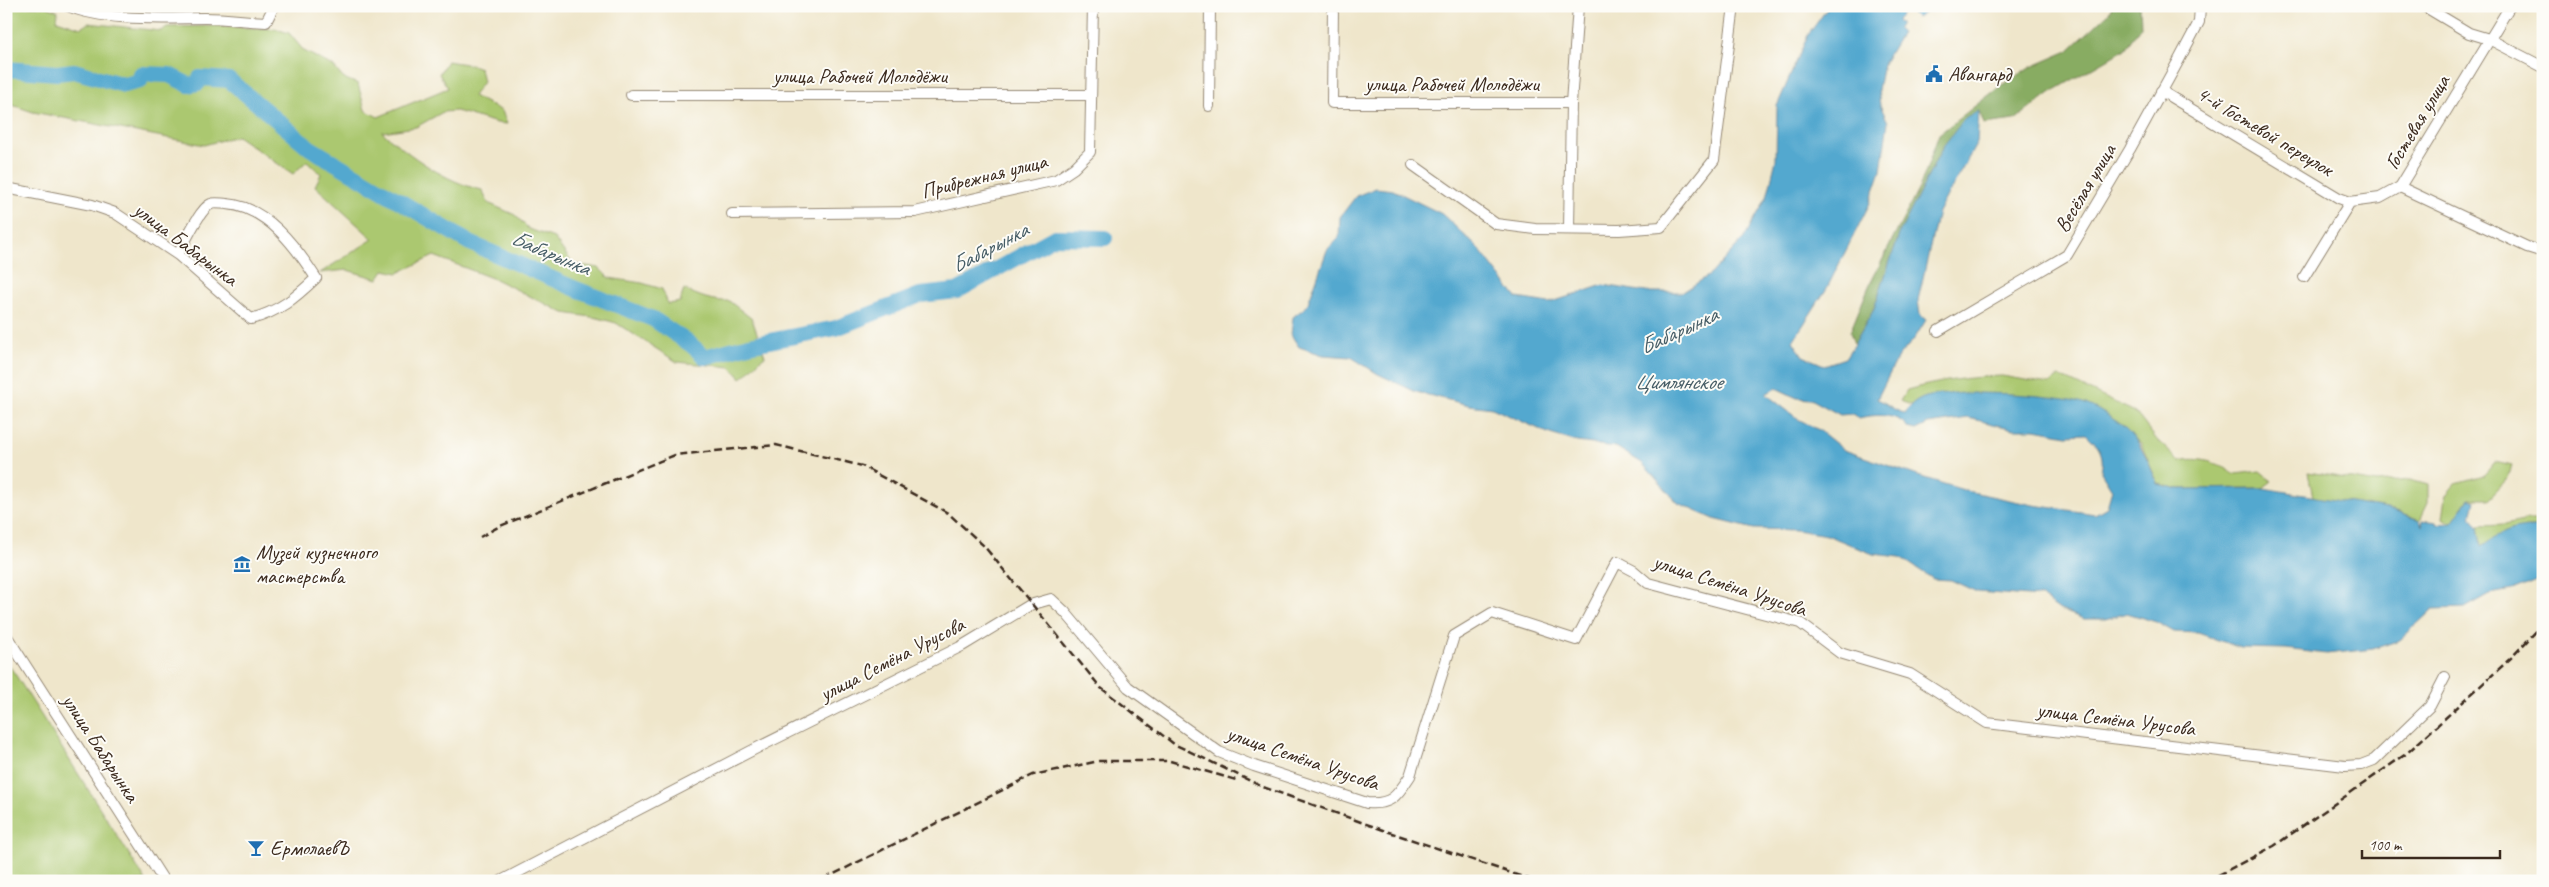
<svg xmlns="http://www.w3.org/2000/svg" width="2549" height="887" font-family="Caveat,sans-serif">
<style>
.green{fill:#abc86f;stroke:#737946}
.forest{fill:#88ac62;stroke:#626b40}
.water{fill:#53a8cf;stroke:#476976;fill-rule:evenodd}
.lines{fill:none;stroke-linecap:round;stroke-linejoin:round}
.river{stroke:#53a8cf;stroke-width:16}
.minor-casing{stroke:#958874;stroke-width:12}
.minor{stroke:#fff;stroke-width:10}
.rail{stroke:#3b2a1e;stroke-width:2.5;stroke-dasharray:8 4;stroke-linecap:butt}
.labels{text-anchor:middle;stroke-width:4;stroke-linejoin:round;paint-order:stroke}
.poi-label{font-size:21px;fill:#3b2a1e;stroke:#fdfcf7;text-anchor:start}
.street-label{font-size:21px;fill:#3b2a1e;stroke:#fdfcf7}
.water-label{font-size:22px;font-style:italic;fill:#455c65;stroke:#fdfcf7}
</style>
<rect width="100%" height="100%" fill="#fdfcf7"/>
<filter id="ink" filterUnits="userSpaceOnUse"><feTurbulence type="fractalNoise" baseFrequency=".02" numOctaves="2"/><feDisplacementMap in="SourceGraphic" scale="10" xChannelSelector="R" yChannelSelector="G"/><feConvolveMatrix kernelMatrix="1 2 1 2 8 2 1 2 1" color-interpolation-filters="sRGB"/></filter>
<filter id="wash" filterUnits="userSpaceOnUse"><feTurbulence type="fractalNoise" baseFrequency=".0096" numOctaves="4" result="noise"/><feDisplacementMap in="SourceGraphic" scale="20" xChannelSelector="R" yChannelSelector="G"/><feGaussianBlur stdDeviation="1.12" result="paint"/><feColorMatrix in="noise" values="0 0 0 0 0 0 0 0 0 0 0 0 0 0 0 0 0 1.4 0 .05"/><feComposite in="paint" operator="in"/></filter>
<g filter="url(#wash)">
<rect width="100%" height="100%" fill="#efe6cb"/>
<g class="green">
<path d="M 6,6 L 45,6 L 58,11 L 57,20 L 81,28 L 88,23 L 161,31 L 167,27 L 212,26 L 276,29 L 289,33 L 304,51 L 333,66 L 343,78 L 358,84 L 365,110 L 378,117 L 448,88 L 439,74 L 447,61 L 472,65 L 480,68 L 483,82 L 473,96 L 502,111 L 507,124 L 497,123 L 456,111 L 443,112 L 416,127 L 382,132 C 411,156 445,182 482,190 L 488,203 L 515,215 L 529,229 L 554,238 L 573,264 L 599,268 L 609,278 L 642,283 L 662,289 L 668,304 L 680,302 L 684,289 C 698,296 713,302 729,301 L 752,319 L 765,356 C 756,362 751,372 741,378 L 731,367 L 677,362 L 616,323 L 598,318 L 564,313 L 497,280 L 434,256 L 398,273 L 384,270 L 378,279 L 347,270 L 320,273 L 373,239 L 315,186 L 321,174 L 307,161 L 293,174 L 237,136 L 204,145 L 33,112 L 6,103 Z"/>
<path d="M 2002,376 L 2049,384 L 2059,376 L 2135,412 L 2157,440 L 2179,461 C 2201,456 2217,463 2236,474 L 2260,471 L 2272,481 L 2263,488 L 2179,489 L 2158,484 L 2141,444 L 2040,397 L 1977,393 L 1926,397 L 1911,405 L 1900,401 L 1907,390 C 1939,381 1969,377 2002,376 Z"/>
<path d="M 2495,462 L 2512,466 L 2508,478 L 2488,499 L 2469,499 L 2452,523 L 2442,518 L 2445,496 L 2456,483 L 2484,475 Z"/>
<path d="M 2308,472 L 2377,483 L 2410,480 L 2428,485 L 2428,503 L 2420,520 L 2387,509 L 2313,497 Z"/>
<path d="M 2528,520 L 2543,520 L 2543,527 L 2525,527 L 2481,547 L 2478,526 L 2504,525 Z"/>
<path d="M 6,661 L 17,677 L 146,881 L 6,881 Z"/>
</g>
<path class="forest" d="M 2112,6 L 2140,6 L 2141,26 L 2125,49 L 2050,93 L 2015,120 L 1984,124 L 1979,111 L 1944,145 L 1900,232 L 1873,311 L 1854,344 L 1850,332 L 1869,286 L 1921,184 L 1939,134 L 1998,88 L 2031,67 L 2068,51 L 2109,13 Z"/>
<path class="water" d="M 1829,6 L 1935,6 L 1917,18 L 1908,9 L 1897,20 L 1901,24 L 1897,28 L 1902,33 L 1883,64 L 1878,90 L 1880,105 L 1888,122 L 1881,171 L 1869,205 L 1827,288 L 1793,341 L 1803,356 L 1824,365 L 1845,358 L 1854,344 L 1873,311 L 1900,232 L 1944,145 L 1966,117 L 1979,111 L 1977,143 L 1938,212 L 1918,300 L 1920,315 L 1926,320 L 1915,338 L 1898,357 L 1877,399 C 1888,403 1893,411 1905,413 C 1910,406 1916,400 1926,397 C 1953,389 2060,394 2086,404 C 2096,408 2107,415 2116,421 C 2139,436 2147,460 2158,484 L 2179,489 L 2263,488 L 2387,509 L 2420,520 L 2422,526 L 2423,520 L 2437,522 L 2437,524 L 2452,523 L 2469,499 L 2475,501 L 2471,516 L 2478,526 L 2481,546 C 2506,529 2512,527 2543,527 L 2543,578 L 2517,589 L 2490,594 L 2465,608 L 2433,609 L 2400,640 L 2373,649 L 2326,654 L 2286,649 L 2241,648 L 2198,633 L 2174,632 L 2156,622 L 2127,613 L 2105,619 L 2084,619 L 2060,610 L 2041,597 L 1977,592 L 1951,580 L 1933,579 L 1900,557 L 1873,554 L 1827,535 L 1796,530 L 1754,529 L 1714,519 L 1678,503 L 1642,463 L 1616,447 L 1577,442 L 1550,434 L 1492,408 L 1469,405 L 1416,392 L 1378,374 L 1351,357 L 1323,355 L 1299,347 L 1291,335 L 1293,317 L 1307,306 L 1327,250 L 1339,237 L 1340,217 L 1356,196 L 1376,188 L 1393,190 L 1442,214 L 1478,248 L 1517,298 L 1549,303 L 1603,285 L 1646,292 L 1683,292 L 1711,274 L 1744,238 L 1767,197 L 1776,160 L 1777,106 L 1808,35 ZM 1776,388 L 1797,398 L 1811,399 L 1840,415 L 1852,414 L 1859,418 C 1875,414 1898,413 1908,428 L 1916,430 L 1928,424 L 1968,418 L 2014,429 L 2035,429 L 2067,435 L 2086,434 C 2099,446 2105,454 2101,472 L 2112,490 L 2107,507 L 2095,514 L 2033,505 L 1967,491 L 1918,476 L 1844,450 L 1819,430 L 1798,419 L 1766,394 Z"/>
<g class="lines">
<path class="river" d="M 6,69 L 57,73 L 74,71 L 124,85 L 140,81 L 141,74 L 169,75 L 189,85 L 198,83 L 200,78 L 229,80 L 310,148 L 470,243 L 576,289 L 653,319 L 690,344 L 705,357 L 749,345 L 836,328 L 920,295 L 957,291 L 1055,237 L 1105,238"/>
</g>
</g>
<g filter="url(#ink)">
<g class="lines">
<g class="minor-casing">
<g id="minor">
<path d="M 68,6 C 107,22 164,18 205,18 C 225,18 246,21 266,22 L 274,6"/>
<path d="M 1333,6 L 1332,103 L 1571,103"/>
<path d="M 2424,6 L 2469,33 L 2489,39 L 2543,67"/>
<path d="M 2161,91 L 2339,198 L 2350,202"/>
<path d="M 631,95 L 1089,95"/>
<path d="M 1209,106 L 1210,6"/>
<path d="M 1413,165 L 1496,224 L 1535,229 L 1619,230 L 1661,227 L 1714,160 L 1734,6"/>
<path d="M 2400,187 L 2527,247 L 2543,252"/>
<path d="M 6,188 L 92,205 L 115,213 L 178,255 L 251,319 C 280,311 295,298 316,278 C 296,247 267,207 227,204 C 222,204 215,202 211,204 C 200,208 184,244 178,255"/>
<path d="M 732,214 L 915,212 L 1056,180 L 1074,168 L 1090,152 L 1093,6"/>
<path d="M 1569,229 L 1571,103 L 1578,6"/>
<path d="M 2304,277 L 2350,202 L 2380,198 L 2400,187 L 2510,6"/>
<path d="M 1938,331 L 2067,255 L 2130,149 L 2180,58 L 2199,22 L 2200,6"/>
<path d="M 6,635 L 164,881"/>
<path d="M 501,881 L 755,749 L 962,646 L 1030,605 L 1051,599 L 1065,612 L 1128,687 L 1219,752 L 1254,766 L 1367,803 C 1392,805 1397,796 1410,776 L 1454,636 L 1492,613 L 1576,640 L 1617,562 L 1634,571 L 1648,583 L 1800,623 L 1840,653 L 1910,674 L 1987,723 L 2345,766 L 2361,765 L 2374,760 L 2430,706 L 2445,677"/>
</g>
</g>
<use href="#minor" class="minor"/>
<g class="rail">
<path d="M 480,537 L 498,527 L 675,455 L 776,445 L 862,466 L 948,513 L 984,546 L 1101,688 L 1174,744 L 1263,787 L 1386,831 L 1535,881"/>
<path d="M 824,879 L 1033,775 L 1099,761 L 1170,761 L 1236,780"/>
<path d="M 2207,881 L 2274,846 L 2406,754 L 2512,657 L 2543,624"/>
</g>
</g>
</g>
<defs>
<g id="civic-bare" transform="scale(1.35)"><path d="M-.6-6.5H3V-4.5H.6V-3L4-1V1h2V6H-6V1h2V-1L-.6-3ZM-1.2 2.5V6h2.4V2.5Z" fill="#1f6fb2" stroke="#fdfcf7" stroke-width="2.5" paint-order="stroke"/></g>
<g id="museum-bare" transform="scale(1.35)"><path d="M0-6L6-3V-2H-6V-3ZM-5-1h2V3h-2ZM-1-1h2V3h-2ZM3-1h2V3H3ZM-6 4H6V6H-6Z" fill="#1f6fb2" stroke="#fdfcf7" stroke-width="2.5" paint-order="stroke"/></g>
<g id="bar-bare" transform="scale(1.35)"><path d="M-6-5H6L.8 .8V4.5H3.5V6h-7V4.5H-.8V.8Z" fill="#1f6fb2" stroke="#fdfcf7" stroke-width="2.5" paint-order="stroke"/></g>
</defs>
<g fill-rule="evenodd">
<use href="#civic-bare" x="1934" y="74"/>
<use href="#museum-bare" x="242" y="564"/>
<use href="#bar-bare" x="256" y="848"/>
</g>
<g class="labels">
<g class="poi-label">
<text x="1948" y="81">Авангард</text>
<text x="256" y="559">Музей кузнечного<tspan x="256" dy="24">мастерства</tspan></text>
<text x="270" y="855">ЕрмолаевЪ</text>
</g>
<g class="street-label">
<text x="860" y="83">улица Рабочей Молодёжи</text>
<text x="1452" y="91">улица Рабочей Молодёжи</text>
<text transform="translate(2417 122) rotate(-59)" y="7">Гостевая улица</text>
<text transform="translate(2265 131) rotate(31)" y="7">4-й Гостевой переулок</text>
<text transform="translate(984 176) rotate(-14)" y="7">Прибрежная улица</text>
<text transform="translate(2085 188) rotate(-59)" y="7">Весёлая улица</text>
<text transform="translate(186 244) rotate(37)" y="7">улица Бабарынка</text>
<text transform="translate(1730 585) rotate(18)" y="7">улица Семёна Урусова</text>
<text transform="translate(892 659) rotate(-27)" y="7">улица Семёна Урусова</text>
<text transform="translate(2116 719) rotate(7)" y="7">улица Семёна Урусова</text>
<text transform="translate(101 748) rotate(57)" y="7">улица Бабарынка</text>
<text transform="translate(1303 758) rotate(19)" y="7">улица Семёна Урусова</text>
</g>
<g class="water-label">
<text transform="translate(989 247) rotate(-28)" y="8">Бабарынка</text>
<text transform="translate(551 252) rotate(23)" y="8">Бабарынка</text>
<text transform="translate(1678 330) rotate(-25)" y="8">Бабарынка</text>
<text x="1678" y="389">Цимлянское</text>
</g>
</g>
<rect width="2549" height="887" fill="none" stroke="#fdfcf7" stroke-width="25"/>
<path d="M2362 850v8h138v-8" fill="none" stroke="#3b2a1e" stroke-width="2.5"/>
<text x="2369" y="850" font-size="15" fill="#3b2a1e" stroke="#fdfcf7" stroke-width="4" paint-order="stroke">100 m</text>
</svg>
